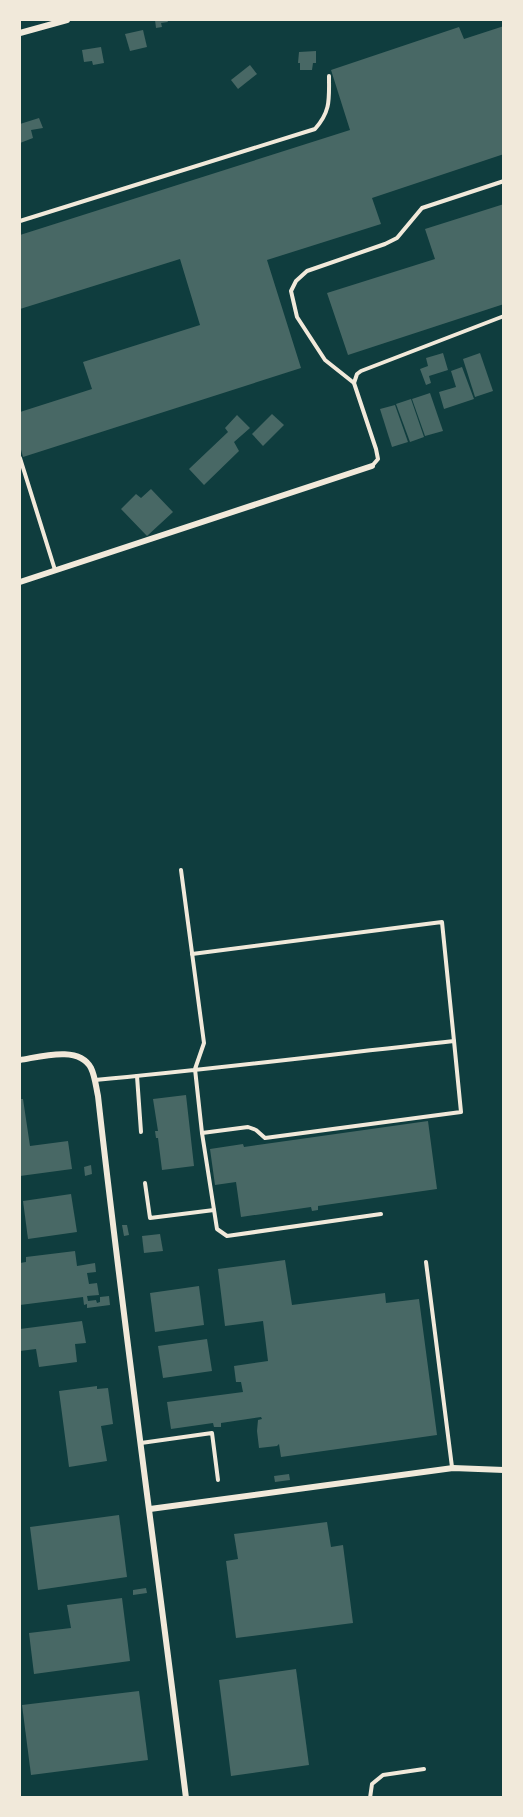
<svg xmlns="http://www.w3.org/2000/svg" width="523" height="1817" font-family="Lato,sans-serif">
<style>
.building{fill:#486865}
.lines{fill:none;stroke-linecap:round;stroke-linejoin:round}
.service{stroke:#f1e9da;stroke-width:4}
.minor{stroke:#f1e9da;stroke-width:6}
</style>
<rect width="100%" height="100%" fill="#0f3d3e"/>
<g class="building">
<path d="M 155,20 L 167,20 L 168,22 L 161,23 L 162,27 L 156,28 Z"/>
<path d="M 504,26 L 504,154 L 372,198 L 381,224 L 267,260 L 301,368 L 23,457 L 20,446 L 20,412 L 92,389 L 83,362 L 200,325 L 180,259 L 20,309 L 20,235 L 350,130 L 331,70 L 459,27 L 464,39 Z"/>
<path d="M 143,30 L 147,47 L 130,51 L 125,34 Z"/>
<path d="M 101,47 L 104,63 L 93,65 L 92,61 L 84,62 L 82,50 Z"/>
<path d="M 316,51 L 316,63 L 313,63 L 312,70 L 300,70 L 300,63 L 298,63 L 299,52 Z"/>
<path d="M 250,65 L 257,74 L 238,89 L 231,80 Z"/>
<path d="M 39,118 L 43,128 L 31,130 L 33,138 L 20,143 L 20,124 Z"/>
<path d="M 504,204 L 504,304 L 348,355 L 327,293 L 435,259 L 425,229 Z"/>
<path d="M 443,353 L 448,370 L 429,376 L 431,383 L 426,385 L 420,369 L 428,366 L 426,358 Z"/>
<path d="M 480,353 L 493,391 L 475,397 L 463,359 Z"/>
<path d="M 462,367 L 474,399 L 444,409 L 439,392 L 456,387 L 451,371 Z"/>
<path d="M 430,393 L 443,431 L 425,436 L 412,399 Z"/>
<path d="M 411,399 L 424,437 L 410,442 L 396,404 Z"/>
<path d="M 395,405 L 408,442 L 392,447 L 380,409 Z"/>
<path d="M 272,414 L 284,425 L 263,446 L 252,434 Z"/>
<path d="M 237,415 L 250,428 L 234,442 L 239,451 L 204,485 L 189,469 L 228,432 L 225,428 Z"/>
<path d="M 151,489 L 173,512 L 147,536 L 121,509 L 136,494 L 141,498 Z"/>
<path d="M 186,1095 L 194,1166 L 162,1170 L 158,1138 L 156,1138 L 155,1131 L 158,1131 L 153,1099 Z"/>
<path d="M 20,1099 L 23,1099 L 30,1146 L 68,1141 L 72,1169 L 20,1176 Z"/>
<path d="M 428,1121 L 437,1189 L 318,1206 L 318,1210 L 312,1211 L 311,1207 L 241,1217 L 236,1182 L 215,1185 L 210,1149 L 243,1144 L 244,1147 Z"/>
<path d="M 91,1165 L 92,1174 L 85,1176 L 84,1167 Z"/>
<path d="M 71,1194 L 77,1232 L 28,1239 L 23,1201 Z"/>
<path d="M 122,1225 L 127,1225 L 129,1235 L 124,1236 Z"/>
<path d="M 160,1234 L 163,1251 L 144,1253 L 142,1236 Z"/>
<path d="M 75,1251 L 77,1266 L 95,1263 L 96,1272 L 87,1273 L 89,1284 L 97,1283 L 99,1295 L 87,1296 L 88,1301 L 96,1300 L 97,1303 L 100,1302 L 100,1297 L 109,1296 L 110,1305 L 87,1308 L 87,1304 L 84,1305 L 83,1297 L 20,1305 L 20,1263 L 26,1262 L 26,1257 Z"/>
<path d="M 285,1260 L 292,1305 L 385,1293 L 386,1303 L 419,1299 L 437,1435 L 281,1457 L 279,1444 L 277,1446 L 259,1448 L 257,1431 L 258,1420 L 262,1419 L 261,1417 L 221,1423 L 221,1427 L 214,1427 L 213,1423 L 171,1429 L 167,1402 L 243,1392 L 241,1382 L 236,1382 L 234,1366 L 268,1361 L 263,1321 L 225,1326 L 218,1269 Z"/>
<path d="M 199,1286 L 204,1325 L 155,1332 L 150,1293 Z"/>
<path d="M 82,1321 L 86,1343 L 75,1344 L 77,1362 L 39,1367 L 36,1349 L 20,1351 L 20,1329 Z"/>
<path d="M 207,1339 L 212,1371 L 163,1378 L 158,1346 Z"/>
<path d="M 97,1386 L 97,1389 L 108,1388 L 113,1424 L 101,1426 L 107,1461 L 69,1467 L 59,1391 Z"/>
<path d="M 289,1474 L 290,1480 L 275,1482 L 274,1476 Z"/>
<path d="M 119,1515 L 127,1577 L 38,1590 L 30,1527 Z"/>
<path d="M 327,1522 L 331,1547 L 343,1545 L 353,1623 L 236,1638 L 226,1561 L 238,1559 L 234,1534 Z"/>
<path d="M 146,1588 L 147,1593 L 133,1595 L 133,1590 Z"/>
<path d="M 122,1598 L 130,1661 L 34,1674 L 29,1633 L 71,1628 L 67,1605 Z"/>
<path d="M 296,1669 L 309,1765 L 231,1776 L 219,1680 Z"/>
<path d="M 139,1691 L 148,1760 L 31,1775 L 22,1705 Z"/>
</g>
<g class="lines">
<g class="service">
<path d="M 20,221 L 315,129 C 331,111 329,99 329,76"/>
<path d="M 354,383 L 357,374 L 361,371 L 504,316"/>
<path d="M 20,458 L 55,570"/>
<path d="M 372,466 L 378,459 L 376,449 L 354,383 L 325,360 L 297,317 L 291,291 L 296,281 L 307,271 L 385,244 L 397,238 L 422,208 L 504,181"/>
<path d="M 192,954 L 442,922 L 454,1041"/>
<path d="M 137,1076 L 141,1132"/>
<path d="M 95,1080 C 215,1069 334,1054 454,1041 L 461,1112 L 265,1138 L 256,1130 L 248,1127 L 202,1133 L 195,1069 L 204,1043 L 181,870"/>
<path d="M 202,1133 L 217,1229 L 227,1236 L 381,1214"/>
<path d="M 145,1183 L 150,1218 L 214,1210"/>
<path d="M 426,1262 L 452,1467"/>
<path d="M 141,1443 L 212,1433 L 218,1480"/>
<path d="M 370,1798 L 372,1784 L 383,1775 L 424,1769"/>
</g>
<g class="minor">
<path d="M 20,33 L 67,20"/>
<path d="M 20,582 L 372,466"/>
<path d="M 20,1060 C 40,1057 79,1045 91,1068 C 95,1076 96,1087 98,1096 C 124,1330 157,1564 186,1798"/>
<path d="M 150,1509 L 453,1468 L 504,1470"/>
</g>
</g>
<rect width="523" height="1817" fill="none" stroke="#f1e9da" stroke-width="42"/>
</svg>
